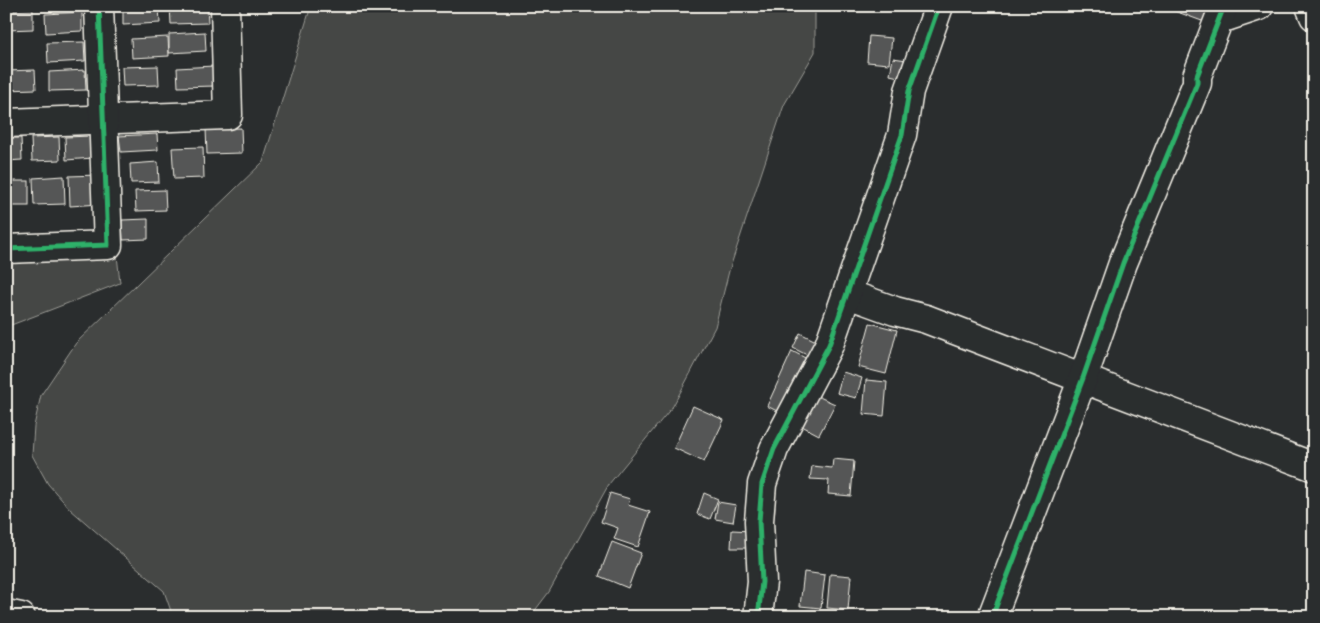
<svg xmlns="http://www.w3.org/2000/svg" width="1320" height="623" font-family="'Patrick Hand',sans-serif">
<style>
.green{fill:#444645;stroke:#9c9c96}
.building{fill:#555756;stroke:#f4f1e8}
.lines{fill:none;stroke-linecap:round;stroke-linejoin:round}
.minor-casing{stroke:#f4f1e8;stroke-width:31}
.major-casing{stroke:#f4f1e8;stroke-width:31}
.minor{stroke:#2a2d2e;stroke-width:28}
.major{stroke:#2a2d2e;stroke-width:28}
.cycleway-casing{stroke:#2a2d2e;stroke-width:8}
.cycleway{stroke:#2db169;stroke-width:5}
</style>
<rect width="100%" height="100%" fill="#2a2d2e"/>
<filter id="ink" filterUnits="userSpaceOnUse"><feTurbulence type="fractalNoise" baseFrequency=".02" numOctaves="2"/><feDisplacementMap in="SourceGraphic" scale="10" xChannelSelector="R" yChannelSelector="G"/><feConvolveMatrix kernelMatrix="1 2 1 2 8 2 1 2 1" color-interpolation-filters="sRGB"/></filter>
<g filter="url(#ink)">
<g class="green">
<path d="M 311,6 L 815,6 L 815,52 L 784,105 L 729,271 L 715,327 L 673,406 L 609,484 L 549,592 L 530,617 L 173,617 L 164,591 L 70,509 L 48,484 L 32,455 L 34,426 L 41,395 L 76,343 L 263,162 Z"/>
<path d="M 117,255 L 120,283 L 6,327 L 6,259 Z"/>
</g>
<g class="building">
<path d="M 123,6 L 159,6 L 160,23 L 123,25 Z"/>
<path d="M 170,6 L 207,6 L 208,23 L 171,24 Z"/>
<path d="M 1174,6 L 1217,6 L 1210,24 L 1172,10 Z"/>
<path d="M 33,10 L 33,29 L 6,30 L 6,11 Z"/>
<path d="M 82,12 L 82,31 L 46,33 L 45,14 Z"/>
<path d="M 205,32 L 206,51 L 169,53 L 169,34 Z"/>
<path d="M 869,36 L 892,38 L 889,64 L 867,62 Z"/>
<path d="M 168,37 L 169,56 L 132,58 L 131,39 Z"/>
<path d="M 84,42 L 85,61 L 48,63 L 47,43 Z"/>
<path d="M 893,58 L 907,60 L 903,78 L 890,75 Z"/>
<path d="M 158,66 L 159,85 L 123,86 L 122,67 Z"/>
<path d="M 214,66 L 215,86 L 178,87 L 177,68 Z"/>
<path d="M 35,70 L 36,89 L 6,90 L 6,71 Z"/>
<path d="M 85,70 L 86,90 L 49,91 L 49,72 Z"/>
<path d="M 241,128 L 242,153 L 207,154 L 206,129 Z"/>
<path d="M 157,134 L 158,150 L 121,152 L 119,136 Z"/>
<path d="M 92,136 L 93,158 L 66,160 L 65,137 Z"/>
<path d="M 59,137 L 60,160 L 32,161 L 31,138 Z"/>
<path d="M 6,138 L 21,138 L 22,160 L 6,161 Z"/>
<path d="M 203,147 L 204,178 L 174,179 L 172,148 Z"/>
<path d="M 158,162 L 159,182 L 131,183 L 130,164 Z"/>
<path d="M 98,175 L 100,204 L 70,206 L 69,176 Z"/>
<path d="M 64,176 L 65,204 L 34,205 L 33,178 Z"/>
<rect x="6" y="181" width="23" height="25"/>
<path d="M 165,190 L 166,210 L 136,211 L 135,191 Z"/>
<path d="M 148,219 L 148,239 L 123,240 L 122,220 Z"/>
<path d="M 870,323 L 897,330 L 886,374 L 858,367 Z"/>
<path d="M 800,333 L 818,342 L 811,357 L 793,348 Z"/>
<path d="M 792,351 L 809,360 L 781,413 L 767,406 Z"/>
<path d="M 843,372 L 862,378 L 856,398 L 837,393 Z"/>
<path d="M 866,380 L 887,382 L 884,416 L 863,414 Z"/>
<path d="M 815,395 L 835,404 L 819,435 L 800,425 Z"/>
<path d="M 693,406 L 724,420 L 704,462 L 674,448 Z"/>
<path d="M 833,459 L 854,461 L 851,496 L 828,494 L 829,480 L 810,479 L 812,466 L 832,468 Z"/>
<path d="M 610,493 L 630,499 L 628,505 L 650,512 L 638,547 L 614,539 L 618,528 L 601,522 Z"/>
<path d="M 704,493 L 718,499 L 710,519 L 697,514 Z"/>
<path d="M 718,502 L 736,505 L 733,522 L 715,519 Z"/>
<path d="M 732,530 L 752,531 L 751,548 L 731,548 Z"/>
<path d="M 612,542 L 641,553 L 628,588 L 599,576 Z"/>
<path d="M 804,572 L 825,575 L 821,608 L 800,606 Z"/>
<path d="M 830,574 L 851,576 L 848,610 L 827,608 Z"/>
</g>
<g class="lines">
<g class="minor-casing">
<g id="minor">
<path d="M 1220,19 L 1259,6"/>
<path d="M 6,123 L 228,115 L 225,6"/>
<path d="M 6,249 L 108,245 L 99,6"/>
<path d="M 848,294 L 895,311 L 926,319 L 1314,467"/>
<path d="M 6,614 L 21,617"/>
<path d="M 758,617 L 762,582 L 759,521 L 762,484 L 774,449 L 829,345 L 902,135 L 909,91 L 939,6"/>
<path d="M 992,617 L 1083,378 L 1123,263 L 1197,83 L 1197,76 L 1224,6"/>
</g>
</g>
<g class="major-casing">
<path id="major" d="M 1310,6 L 1314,16"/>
</g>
<use href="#minor" class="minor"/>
<use href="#major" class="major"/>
<g class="cycleway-casing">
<g id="cycleway">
<path d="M 6,249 L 108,245 L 99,6"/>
<path d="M 758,617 L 762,582 L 759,521 L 762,484 L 774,449 L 829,345 L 902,135 L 909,91 L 939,6"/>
<path d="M 992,617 L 1083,378 L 1123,263 L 1197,83 L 1197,76 L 1224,6"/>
</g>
</g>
<use href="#cycleway" class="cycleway"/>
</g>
</g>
<rect width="1320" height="623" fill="none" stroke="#2a2d2e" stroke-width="25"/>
<rect x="12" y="12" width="1295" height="598" fill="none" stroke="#f4f1e8" stroke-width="2" filter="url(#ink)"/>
</svg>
